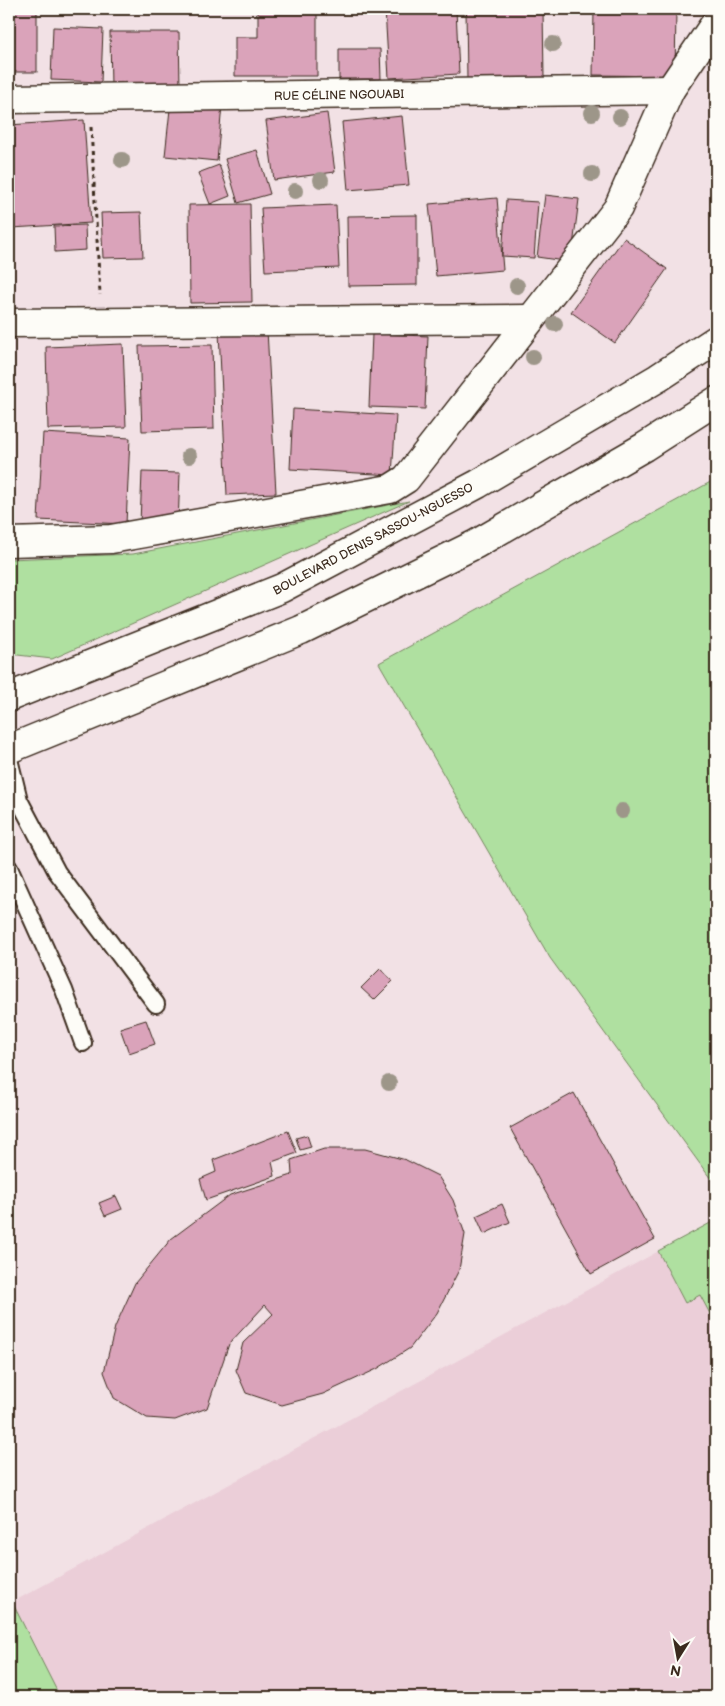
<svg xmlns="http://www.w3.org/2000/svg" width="725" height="1706" font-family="'Balsamiq Sans',sans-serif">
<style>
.built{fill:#ebced8}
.green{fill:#afe0a0;stroke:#75855f}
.building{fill:#daa3ba;stroke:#3b2a1e}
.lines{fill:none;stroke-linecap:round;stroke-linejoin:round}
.service-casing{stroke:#3b2a1e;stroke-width:20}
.minor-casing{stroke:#3b2a1e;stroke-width:31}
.primary-casing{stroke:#3b2a1e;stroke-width:31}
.path{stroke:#3b2a1e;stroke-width:3;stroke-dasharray:4 4;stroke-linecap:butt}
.service{stroke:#fdfcf7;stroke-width:16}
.minor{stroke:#fdfcf7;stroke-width:28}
.primary{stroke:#fdfcf7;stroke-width:28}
.tree{fill:#9d9689}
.labels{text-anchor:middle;stroke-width:5;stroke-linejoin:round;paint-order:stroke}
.street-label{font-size:12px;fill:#3b2a1e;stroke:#fdfcf7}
</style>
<rect width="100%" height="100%" fill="#f2e1e5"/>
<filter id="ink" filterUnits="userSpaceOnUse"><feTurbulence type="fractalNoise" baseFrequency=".02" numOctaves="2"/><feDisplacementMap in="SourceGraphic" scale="10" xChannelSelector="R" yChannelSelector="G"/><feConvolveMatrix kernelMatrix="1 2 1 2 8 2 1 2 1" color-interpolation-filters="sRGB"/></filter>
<g filter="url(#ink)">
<path class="built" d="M 716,1220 L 716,1697 L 9,1697 L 9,1604 Z"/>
<g class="green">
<path d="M 716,479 L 716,1186 L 550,958 L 379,663 Z"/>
<path d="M 409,501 L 52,659 L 9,654 L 9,559 L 133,554 Z"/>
<path d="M 716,1220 L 716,1325 L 700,1295 L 685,1303 L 658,1251 Z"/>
<path d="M 12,1602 L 60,1697 L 9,1697 L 9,1604 Z"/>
</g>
<g class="building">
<rect x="9" y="9" width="28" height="63"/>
<path d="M 258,9 L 317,9 L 317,76 L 235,76 L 235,37 L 258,37 Z"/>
<path d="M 385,9 L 456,9 L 459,74 L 389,78 Z"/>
<path d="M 466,9 L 543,9 L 544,79 L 467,80 Z"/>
<path d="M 594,9 L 676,9 L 675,76 L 593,75 Z"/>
<path d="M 53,27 L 103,29 L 101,82 L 51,80 Z"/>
<path d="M 110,32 L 179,32 L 180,87 L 111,87 Z"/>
<path d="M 339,49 L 380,49 L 381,79 L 339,79 Z"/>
<path d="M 171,100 L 222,105 L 217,161 L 165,156 Z"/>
<path d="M 327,113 L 335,172 L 274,180 L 266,121 Z"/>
<path d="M 402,116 L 409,185 L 348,190 L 342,122 Z"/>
<path d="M 84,120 L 91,223 L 12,228 L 9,182 L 9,125 Z"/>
<path d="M 257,150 L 270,194 L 238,203 L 225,159 Z"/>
<path d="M 219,165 L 230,196 L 210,204 L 198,173 Z"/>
<path d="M 545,195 L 579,199 L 571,262 L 537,257 Z"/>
<path d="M 497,198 L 503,270 L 436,276 L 429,204 Z"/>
<path d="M 506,200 L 538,202 L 534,258 L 502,256 Z"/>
<path d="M 250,204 L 252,302 L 190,303 L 189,205 Z"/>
<path d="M 336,205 L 339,268 L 265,271 L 261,208 Z"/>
<path d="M 141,212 L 143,257 L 103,258 L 101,213 Z"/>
<path d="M 417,215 L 417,285 L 348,286 L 347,216 Z"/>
<path d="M 85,225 L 86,250 L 55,252 L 54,226 Z"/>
<path d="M 624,238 L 667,269 L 615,343 L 571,312 Z"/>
<path d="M 267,330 L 276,493 L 227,495 L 219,332 Z"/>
<path d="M 372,334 L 428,336 L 425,409 L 369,407 Z"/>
<path d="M 123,344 L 126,427 L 48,429 L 46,347 Z"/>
<path d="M 212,345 L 214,429 L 142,431 L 139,346 Z"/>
<path d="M 293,409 L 396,415 L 392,475 L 290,469 Z"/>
<path d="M 43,433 L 130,438 L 126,524 L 38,520 Z"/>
<path d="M 142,472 L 180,473 L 178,525 L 140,524 Z"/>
<path d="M 380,969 L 393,981 L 374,1000 L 361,988 Z"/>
<path d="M 146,1020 L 155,1044 L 129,1053 L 120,1028 Z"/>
<path d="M 574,1093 L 655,1239 L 591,1274 L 510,1128 Z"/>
<path d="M 288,1131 L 297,1153 L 272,1162 L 275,1176 L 206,1200 L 200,1179 L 216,1172 L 213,1160 Z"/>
<path d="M 307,1135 L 311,1147 L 300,1150 L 296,1138 Z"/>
<path d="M 324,1149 L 365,1149 L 406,1160 L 438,1176 L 453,1200 L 465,1234 L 459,1270 L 437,1313 L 410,1348 L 377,1369 L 323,1394 L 282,1405 L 246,1393 L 236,1370 L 243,1343 L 273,1314 L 265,1305 L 229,1344 L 207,1408 L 175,1420 L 147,1418 L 114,1398 L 104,1372 L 115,1327 L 135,1283 L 171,1239 L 230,1195 L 292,1175 L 291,1160 Z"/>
<path d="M 116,1196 L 122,1209 L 105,1216 L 99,1203 Z"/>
<path d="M 502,1204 L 510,1222 L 484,1234 L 476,1216 Z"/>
</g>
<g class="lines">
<g class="service-casing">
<g id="service">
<path d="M 9,759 L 19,800 L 57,872 L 156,1004"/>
<path d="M 9,868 L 64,990 L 83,1043"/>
</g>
</g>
<g class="minor-casing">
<g id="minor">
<path d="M 9,99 L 670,90"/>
<path d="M 9,323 L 529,319"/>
<path d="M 9,542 L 111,539 L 390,489 L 406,479 L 618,208 L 670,90 L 716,22"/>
</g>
</g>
<g class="primary-casing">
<g id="primary">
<path d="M 9,697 L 282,588 L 478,484 L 658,378 L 716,340"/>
<path d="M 9,749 L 301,630 L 476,544 L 644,447 L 716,401"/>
</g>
</g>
<path class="path" d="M 91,127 L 100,295"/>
<use href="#service" class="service"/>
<use href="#minor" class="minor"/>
<use href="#primary" class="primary"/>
</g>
<g class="tree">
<circle cx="553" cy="44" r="8"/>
<circle cx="592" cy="113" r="8"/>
<circle cx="620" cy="117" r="8"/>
<circle cx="122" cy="160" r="8"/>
<circle cx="592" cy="174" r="8"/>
<circle cx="321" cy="180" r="8"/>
<circle cx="295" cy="191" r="8"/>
<circle cx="517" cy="286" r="8"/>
<circle cx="555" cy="324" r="8"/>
<circle cx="533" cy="357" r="8"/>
<circle cx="189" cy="456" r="8"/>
<circle cx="622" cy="811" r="8"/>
<circle cx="389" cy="1083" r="8"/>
</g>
</g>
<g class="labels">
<g class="street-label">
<text transform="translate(339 95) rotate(-1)" y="4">RUE CÉLINE NGOUABI</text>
<text transform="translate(373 539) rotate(-28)" y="4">BOULEVARD DENIS SASSOU-NGUESSO</text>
</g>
</g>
<rect width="725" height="1706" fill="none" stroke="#fdfcf7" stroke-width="30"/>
<rect x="15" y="15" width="695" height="1676" fill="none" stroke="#3b2a1e" stroke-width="2" filter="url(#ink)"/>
<g transform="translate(678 1658) rotate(191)" stroke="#fdfcf7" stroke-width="4" paint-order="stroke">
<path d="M0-4L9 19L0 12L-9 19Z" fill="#3b2a1e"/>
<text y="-8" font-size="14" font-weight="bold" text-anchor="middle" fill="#3b2a1e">N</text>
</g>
</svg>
